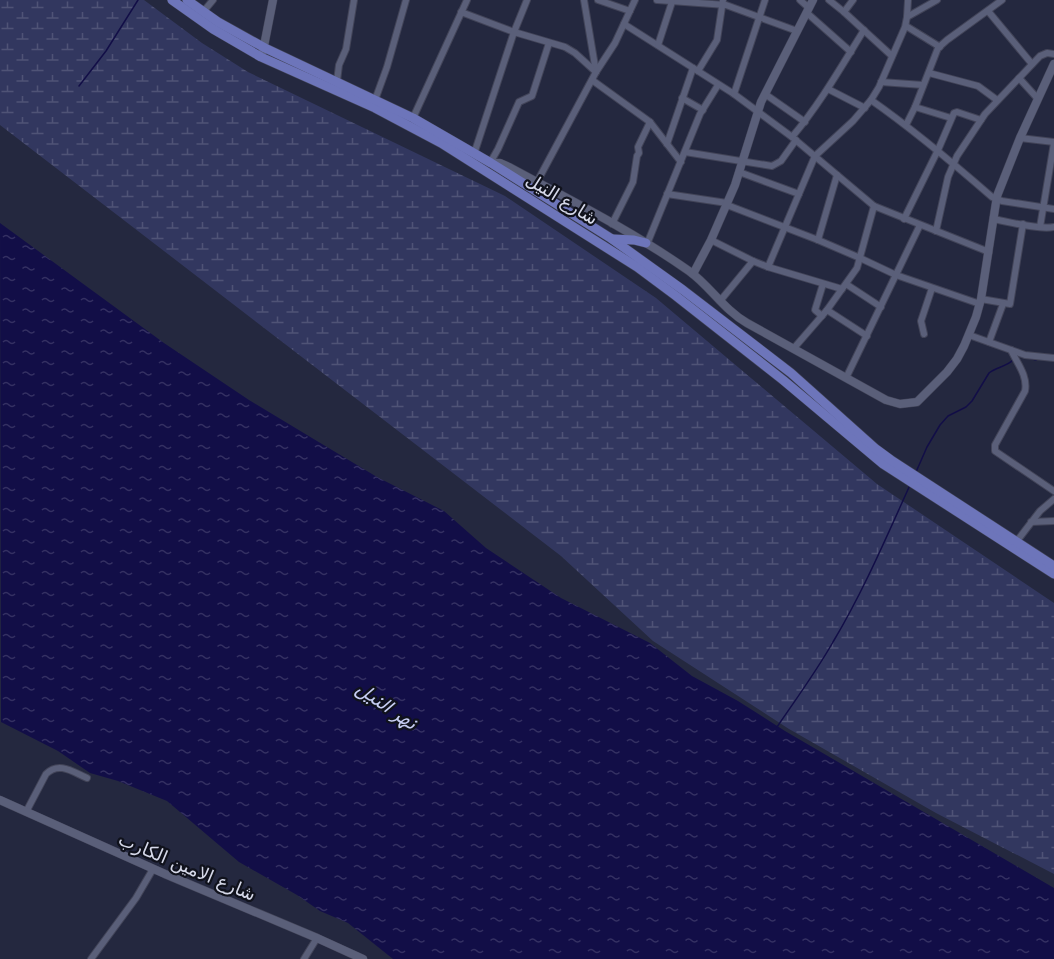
<svg xmlns="http://www.w3.org/2000/svg" width="1054" height="959" font-family="'DejaVu Sans',Vazirmatn,sans-serif">
<style>
.wetland{fill:url(#wetland-marsh)}
.water{fill:url(#water-ripples)}
.lines{fill:none;stroke-linecap:round;stroke-linejoin:round}
.stream{stroke:#120e47;stroke-width:1.5}
.minor-casing{stroke:#424458;stroke-width:8}
.tertiary-casing{stroke:#424458;stroke-width:9}
.primary-casing{stroke:#424458;stroke-width:10}
.minor{stroke:#5a5f79;stroke-width:6}
.tertiary{stroke:#5a5f79;stroke-width:8}
.primary{stroke:#6d75ba;stroke-width:9}
.labels{text-anchor:middle;stroke-width:4.5;stroke-linejoin:round;paint-order:stroke}
.street-label{font-size:18px;fill:#d6d9e9;stroke:#10121c}
.water-label{font-size:20px;font-style:italic;fill:#c7cef3;stroke:#10121c}
</style>
<defs>
<pattern id="wetland-marsh" width="20" height="14" patternUnits="userSpaceOnUse" patternTransform="scale(1.5)"><rect width="20" height="14" fill="#32375f"/><path d="M1 5h8M5 5V1M11 12h8M15 12V8" fill="none" stroke="#4f5376"/></pattern>
<pattern id="water-ripples" width="26" height="14" patternUnits="userSpaceOnUse" patternTransform="scale(1.5)"><rect width="26" height="14" fill="#120e47"/><path d="M2 4q2-2 4 0t4 0M15 11q2-2 4 0t4 0" fill="none" stroke="#343062"/></pattern>
</defs>
<rect width="100%" height="100%" fill="#24283f"/>
<path class="wetland" d="M 0,0 L 144,0 L 202,43 L 248,72 L 505,196 L 656,298 L 877,484 L 1054,603 L 1054,874 L 936,813 L 789,729 L 653,641 L 561,556 L 0,125 Z"/>
<path class="water" d="M 0,223 L 164,343 L 249,400 L 312,438 L 377,477 L 444,511 L 486,548 L 561,598 L 650,643 L 692,676 L 738,701 L 785,731 L 1054,888 L 1054,959 L 393,959 L 348,923 L 320,911 L 297,895 L 239,862 L 167,801 L 118,781 L 90,773 L 58,751 L 1,722 Z"/>
<g class="lines">
<g class="stream">
<path d="M 79,86 L 106,51 L 138,0"/>
<path d="M 1029,358 L 1036,360"/>
<path d="M 916,472 L 927,447 L 940,425 L 948,416 L 966,407 L 972,401 L 989,373 C 996,367 1006,367 1013,360"/>
<path d="M 777,727 C 796,699 816,672 833,642 C 863,592 886,538 910,485"/>
</g>
<g class="minor-casing">
<g id="minor">
<path d="M 584,0 L 596,72"/>
<path d="M 598,0 L 630,11"/>
<path d="M 657,0 L 726,5 L 797,31"/>
<path d="M 800,0 L 809,8"/>
<path d="M 829,0 L 844,12 L 892,56"/>
<path d="M 988,11 L 1032,64"/>
<path d="M 203,12 L 213,0"/>
<path d="M 461,12 L 514,32 L 565,47 L 575,53 L 596,72"/>
<path d="M 844,12 L 853,0"/>
<path d="M 807,13 L 851,52"/>
<path d="M 907,17 L 908,0"/>
<path d="M 624,24 L 734,94 L 757,111 L 792,137 L 874,206 L 989,252"/>
<path d="M 906,26 L 940,47"/>
<path d="M 658,45 L 672,2"/>
<path d="M 698,71 L 717,40 L 723,0"/>
<path d="M 929,73 L 978,86 L 997,100"/>
<path d="M 1019,78 L 1038,99"/>
<path d="M 592,80 L 650,122 L 681,162"/>
<path d="M 337,81 L 339,65 L 346,49 L 354,0"/>
<path d="M 881,82 L 923,85"/>
<path d="M 828,89 L 865,108"/>
<path d="M 734,94 L 765,0"/>
<path d="M 765,94 L 805,122"/>
<path d="M 682,98 L 703,110"/>
<path d="M 375,100 L 387,67 L 406,0"/>
<path d="M 871,100 C 914,130 953,163 992,197 L 1002,201 L 1054,209"/>
<path d="M 915,107 L 951,118"/>
<path d="M 413,118 L 467,0"/>
<path d="M 906,125 L 915,107 L 938,48 L 947,40 L 1002,0"/>
<path d="M 792,137 C 820,104 841,67 864,30"/>
<path d="M 1020,138 L 1054,142"/>
<path d="M 667,144 L 693,68"/>
<path d="M 685,152 L 772,166 L 781,161 L 796,140"/>
<path d="M 474,154 L 514,32 L 527,0"/>
<path d="M 490,163 L 498,149 L 519,102 L 532,96 L 549,43"/>
<path d="M 739,172 L 799,194"/>
<path d="M 537,182 L 596,72 L 615,43 L 635,0"/>
<path d="M 667,194 L 727,203"/>
<path d="M 727,205 L 818,240 L 860,258 L 896,275 L 980,304"/>
<path d="M 904,219 L 938,150 L 954,113 L 957,112 L 981,120"/>
<path d="M 993,219 C 1009,222 1040,230 1054,227"/>
<path d="M 612,224 L 633,182 L 637,156 L 639,153 L 638,147 L 650,122"/>
<path d="M 1040,227 L 1054,143"/>
<path d="M 936,231 L 948,177 L 957,156 L 985,114 L 1040,56 L 1047,53 L 1054,54"/>
<path d="M 711,240 L 753,261"/>
<path d="M 818,240 L 837,175"/>
<path d="M 647,244 L 700,114 L 718,85"/>
<path d="M 768,267 L 842,289"/>
<path d="M 846,284 L 881,307"/>
<path d="M 981,299 L 1010,304 L 1023,224"/>
<path d="M 720,301 L 753,261 L 768,267 L 815,156 L 853,121 L 871,100 L 879,87 L 905,27 L 907,17 L 937,0"/>
<path d="M 827,310 L 867,336"/>
<path d="M 822,316 L 815,310 L 823,284"/>
<path d="M 924,334 L 921,321 L 932,288"/>
<path d="M 969,335 L 1025,355 L 1054,358"/>
<path d="M 989,342 L 1003,304"/>
<path d="M 794,348 L 827,310 L 857,268 L 874,206"/>
<path d="M 1011,350 C 1017,363 1028,376 1025,391 L 995,445 L 995,451 L 1054,491"/>
<path d="M 846,378 L 920,225"/>
<path d="M 1031,522 L 1054,521"/>
<path d="M 1017,541 L 1040,511 L 1054,499"/>
<path d="M 26,812 L 46,774 C 59,761 73,772 87,778"/>
<path d="M 91,959 L 136,898 L 153,869"/>
<path d="M 304,959 L 317,938"/>
</g>
</g>
<g class="tertiary-casing">
<g id="tertiary">
<path d="M 263,51 L 273,0"/>
<path d="M 491,163 L 500,163 L 509,167 C 570,200 632,231 689,271 C 710,286 724,310 747,323 L 886,400 L 900,404 L 917,402 L 947,372 L 957,359 L 964,346 L 976,317 L 981,299 L 997,196 L 1020,138 L 1054,64"/>
<path d="M 693,274 L 711,240 L 735,185 L 761,102 L 813,0"/>
<path d="M 0,800 L 165,874 L 317,938 L 363,959"/>
</g>
</g>
<g class="primary-casing">
<g id="primary">
<path d="M 172,0 L 213,29 L 261,57 L 375,108 L 441,143 L 637,267 L 676,296 L 783,380 L 883,464 L 1054,574"/>
<path d="M 187,0 L 218,22 L 265,48 L 413,118 L 491,163 L 612,239 L 683,290 L 791,373 L 876,449 L 891,460 L 1054,566"/>
<path d="M 612,239 L 634,240 L 646,243"/>
</g>
</g>
<use href="#minor" class="minor"/>
<use href="#tertiary" class="tertiary"/>
<use href="#primary" class="primary"/>
</g>
<g class="labels">
<g class="street-label">
<text transform="translate(562 199) rotate(32)" y="6">شارع النيل</text>
<text transform="translate(187 867) rotate(23)" y="6">شارع الامين الكارب</text>
</g>
<g class="water-label">
<text transform="translate(387 705) rotate(35)" y="7">نهر النيل</text>
</g>
</g>
</svg>
